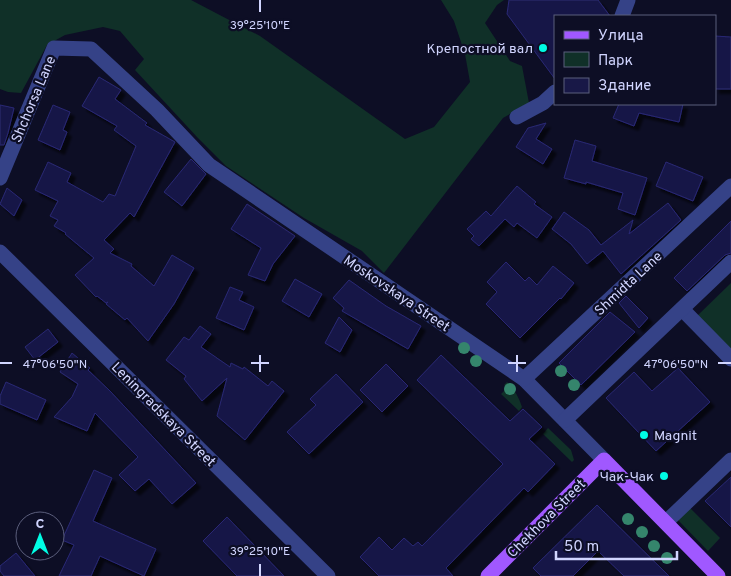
<svg xmlns="http://www.w3.org/2000/svg" width="731" height="576" font-family="Overpass,sans-serif">
<style>
.green{fill:#103028}
.building{fill:#181847;stroke:#292875;filter:url(#shadow)}
.lines{fill:none;stroke-linecap:round;stroke-linejoin:round}
.minor{stroke:#354287;stroke-width:15}
.major{stroke:#a058ff;stroke-width:15}
.tree{fill:#35856c}
.ticks{fill:none;stroke:#d1d5ff;stroke-width:2}
.poi-dot{fill:#00fce4;stroke:#0d0e25;stroke-width:2}
.labels{text-anchor:middle;stroke-width:4.5;stroke-linejoin:round;paint-order:stroke}
.poi-label{font-size:14px;fill:#d1d5ff;stroke:#0d0e25;text-anchor:end}
.street-label{font-size:14px;fill:#d1d5ff;stroke:#0d0e25}
.ticks-label{font-size:12px;text-anchor:middle;fill:#d1d5ff;stroke:#0d0e25;stroke-width:4.5;stroke-linejoin:round;paint-order:stroke}
</style>
<defs>
<filter id="shadow"><feDropShadow dx="4.5" dy="4.5" stdDeviation="1" flood-color="#0009"/></filter>
</defs>
<rect width="100%" height="100%" fill="#0d0e25"/>
<g class="green">
<path d="M 0,0 L 191,0 L 260,36 L 405,139 L 434,127 L 470,82 L 465,54 L 454,21 L 441,0 L 504,0 L 497,5 L 485,23 L 510,61 L 522,66 L 529,103 L 503,118 L 384,273 L 362,251 L 304,218 L 226,166 L 197,137 L 135,70 L 144,59 L 120,31 L 103,27 L 65,35 L 47,45 L 21,93 L 8,92 L 0,89 Z"/>
<path d="M 731,283 L 731,354 L 695,318 Z"/>
<path d="M 507,382 C 514,389 519,397 522,407 L 519,411 L 501,394 L 507,388 L 504,385 Z"/>
<path d="M 548,428 L 571,450 L 574,460 L 572,462 L 543,434 Z"/>
<path d="M 690,508 L 720,538 L 708,551 L 678,520 Z"/>
</g>
<g class="building">
<path d="M 509,0 L 598,0 L 610,16 L 555,16 L 555,79 L 507,14 Z"/>
<path d="M 715,36 L 731,37 L 731,89 L 715,89 Z"/>
<path d="M 99,77 L 121,90 L 115,99 L 147,123 L 145,125 L 175,142 L 134,217 L 130,213 L 104,240 L 114,249 L 110,253 L 132,264 L 131,266 L 154,286 L 172,255 L 194,268 L 174,304 L 148,341 L 127,318 L 125,320 L 106,304 L 108,302 L 106,303 L 97,296 L 96,297 L 75,275 L 94,258 L 65,234 L 66,233 L 54,226 L 58,220 L 50,216 L 58,201 L 35,190 L 48,162 L 71,173 L 67,182 L 103,202 L 109,194 L 115,196 L 136,146 L 114,130 L 117,126 L 82,106 Z"/>
<path d="M 619,104 L 683,104 L 679,122 L 639,113 L 634,126 L 613,118 Z"/>
<path d="M 0,105 L 14,108 L 8,133 L 4,145 L 0,145 Z"/>
<path d="M 53,105 L 70,112 L 63,130 L 67,132 L 60,150 L 38,140 Z"/>
<path d="M 546,123 L 536,139 L 552,149 L 543,164 L 516,147 L 528,128 Z"/>
<path d="M 575,140 L 596,146 L 592,161 L 647,178 L 635,215 L 618,209 L 623,193 L 586,182 L 586,184 L 564,178 Z"/>
<path d="M 191,159 L 206,174 L 182,206 L 164,192 Z"/>
<path d="M 666,162 L 703,177 L 693,201 L 656,186 Z"/>
<path d="M 517,186 L 536,202 L 534,204 L 552,217 L 537,238 L 517,223 L 514,227 L 505,219 L 479,246 L 471,239 L 474,236 L 467,229 L 486,211 L 491,216 Z"/>
<path d="M 7,188 L 22,200 L 14,216 L 0,204 Z"/>
<path d="M 668,203 L 681,220 L 621,274 L 603,251 L 587,264 L 571,244 L 552,229 L 564,212 L 589,230 L 601,245 L 633,220 L 629,234 Z"/>
<path d="M 247,204 L 295,236 L 273,264 L 265,281 L 248,275 L 261,248 L 231,229 Z"/>
<path d="M 731,221 L 731,253 L 725,255 L 687,291 L 674,278 Z"/>
<path d="M 506,262 L 525,281 L 529,277 L 537,285 L 553,266 L 574,283 L 561,299 L 560,298 L 520,338 L 486,304 L 497,292 L 487,282 Z"/>
<path d="M 295,279 L 322,294 L 309,317 L 282,301 Z"/>
<path d="M 349,280 L 386,306 L 421,326 L 408,349 L 342,311 L 344,308 L 333,298 Z"/>
<path d="M 230,287 L 243,292 L 239,300 L 254,307 L 244,330 L 216,318 Z"/>
<path d="M 626,296 L 648,318 L 639,328 L 619,303 Z"/>
<path d="M 610,312 L 635,332 L 581,385 L 559,363 Z"/>
<path d="M 339,317 L 352,330 L 340,352 L 325,343 Z"/>
<path d="M 200,326 L 211,334 L 201,347 L 230,367 L 231,363 L 243,369 L 244,367 L 268,386 L 272,381 L 284,391 L 245,440 L 217,416 L 227,378 L 202,401 L 184,379 L 186,376 L 166,360 L 184,337 L 189,340 Z"/>
<path d="M 48,329 L 58,342 L 35,360 L 25,347 Z"/>
<path d="M 72,353 L 90,368 L 88,370 L 110,391 L 196,483 L 172,504 L 149,479 L 135,491 L 119,475 L 138,457 L 95,413 L 87,431 L 54,417 L 72,397 L 78,384 L 60,372 Z"/>
<path d="M 441,355 L 510,421 L 523,409 L 542,427 L 529,439 L 555,464 L 528,492 L 524,488 L 446,568 L 453,576 L 379,576 L 360,557 L 379,537 L 392,550 L 404,538 L 413,546 L 418,542 L 422,546 L 503,464 L 417,380 Z"/>
<path d="M 386,364 L 408,386 L 382,412 L 360,390 Z"/>
<path d="M 678,368 L 710,402 L 656,451 L 606,398 L 634,372 L 652,391 Z"/>
<path d="M 336,374 L 363,402 L 309,454 L 287,432 L 316,405 L 310,399 Z"/>
<path d="M 6,382 L 46,400 L 37,420 L 0,404 L 0,396 Z"/>
<path d="M 94,470 L 112,478 L 93,521 L 156,549 L 144,576 L 100,556 L 91,576 L 59,576 L 74,545 L 62,540 Z"/>
<path d="M 731,477 L 731,527 L 705,501 Z"/>
<path d="M 597,505 L 669,576 L 624,576 L 598,551 L 573,576 L 541,576 L 533,568 Z"/>
<path d="M 227,517 L 284,576 L 237,576 L 203,541 Z"/>
<path d="M 16,553 L 35,576 L 4,576 L 0,571 L 0,566 Z"/>
</g>
<g class="lines">
<g class="minor">
<path d="M 622,16 L 628,0"/>
<path d="M 517,117 L 543,103 L 555,92"/>
<path d="M 0,178 L 54,48 L 91,49 L 157,110 L 209,165 L 524,379 L 604,460"/>
<path d="M 0,252 L 328,576"/>
<path d="M 682,309 L 731,359"/>
<path d="M 524,379 L 731,186"/>
<path d="M 565,420 L 731,262"/>
<path d="M 666,522 L 731,460"/>
</g>
<path class="major" d="M 488,576 L 604,460 L 718,576"/>
</g>
<g class="tree">
<circle cx="464" cy="348" r="6"/>
<circle cx="476" cy="361" r="6"/>
<circle cx="561" cy="371" r="6"/>
<circle cx="574" cy="385" r="6"/>
<circle cx="510" cy="389" r="6"/>
<circle cx="628" cy="519" r="6"/>
<circle cx="642" cy="532" r="6"/>
<circle cx="654" cy="546" r="6"/>
<circle cx="667" cy="558" r="6"/>
</g>
<path class="ticks" d="M 260,0 L 260,12M 260,355 L 260,372M 517,355 L 517,372M 0,363 L 12,363M 251,363 L 269,363M 508,363 L 526,363M 718,363 L 731,363M 260,564 L 260,576"/>
<g class="poi-dot">
<circle cx="543" cy="48" r="5"/>
<circle cx="644" cy="435" r="5"/>
<circle cx="664" cy="476" r="5"/>
</g>
<g class="labels">
<g class="poi-label">
<text x="533" y="53">Крепостной вал</text>
<text x="654" y="440" text-anchor="start">Magnit</text>
<text x="654" y="481">Чак-Чак</text>
</g>
<g class="street-label">
<text transform="translate(33 99) rotate(-67)" y="5">Shchorsa Lane</text>
<text transform="translate(628 283) rotate(-43)" y="5">Shmidta Lane</text>
<text transform="translate(397 293) rotate(34)" y="5">Moskovskaya Street</text>
<text transform="translate(164 414) rotate(45)" y="5">Leningradskaya Street</text>
<text transform="translate(546 518) rotate(-45)" y="5">Chekhova Street</text>
</g>
</g>
<g class="ticks-label">
<text x="260" y="29">39°25'10"E</text>
<text x="55" y="368">47°06'50"N</text>
<text x="676" y="368">47°06'50"N</text>
<text x="260" y="555">39°25'10"E</text>
</g>
<rect x="554" y="15" width="162" height="90" fill="#0d0e25" stroke="#5b5e7c"/>
<rect x="564" y="31" width="25" height="8" fill="#a058ff" stroke="#5b5e7c"/>
<text x="598" y="40" font-size="15" fill="#d1d5ff">Улица</text>
<rect x="564" y="52" width="25" height="15" fill="#103028" stroke="#5b5e7c"/>
<text x="598" y="65" font-size="15" fill="#d1d5ff">Парк</text>
<rect x="564" y="78" width="25" height="15" fill="#181847" stroke="#5b5e7c"/>
<text x="598" y="90" font-size="15" fill="#d1d5ff">Здание</text>
<g transform="translate(40 536)"><circle r="24" fill="#0d0e25" stroke="#5b5e7c"/>
<path d="M0-4L9 19L0 12L-9 19Z" fill="#00fce4"/>
<text y="-8" font-size="14" font-weight="bold" text-anchor="middle" fill="#d1d5ff">С</text>
</g>
<path d="M556 551v8h121v-8" fill="none" stroke="#d1d5ff" stroke-width="2.5"/>
<text x="564" y="551" font-size="15" fill="#d1d5ff" stroke="#0d0e25" stroke-width="4" paint-order="stroke">50 m</text>
</svg>
